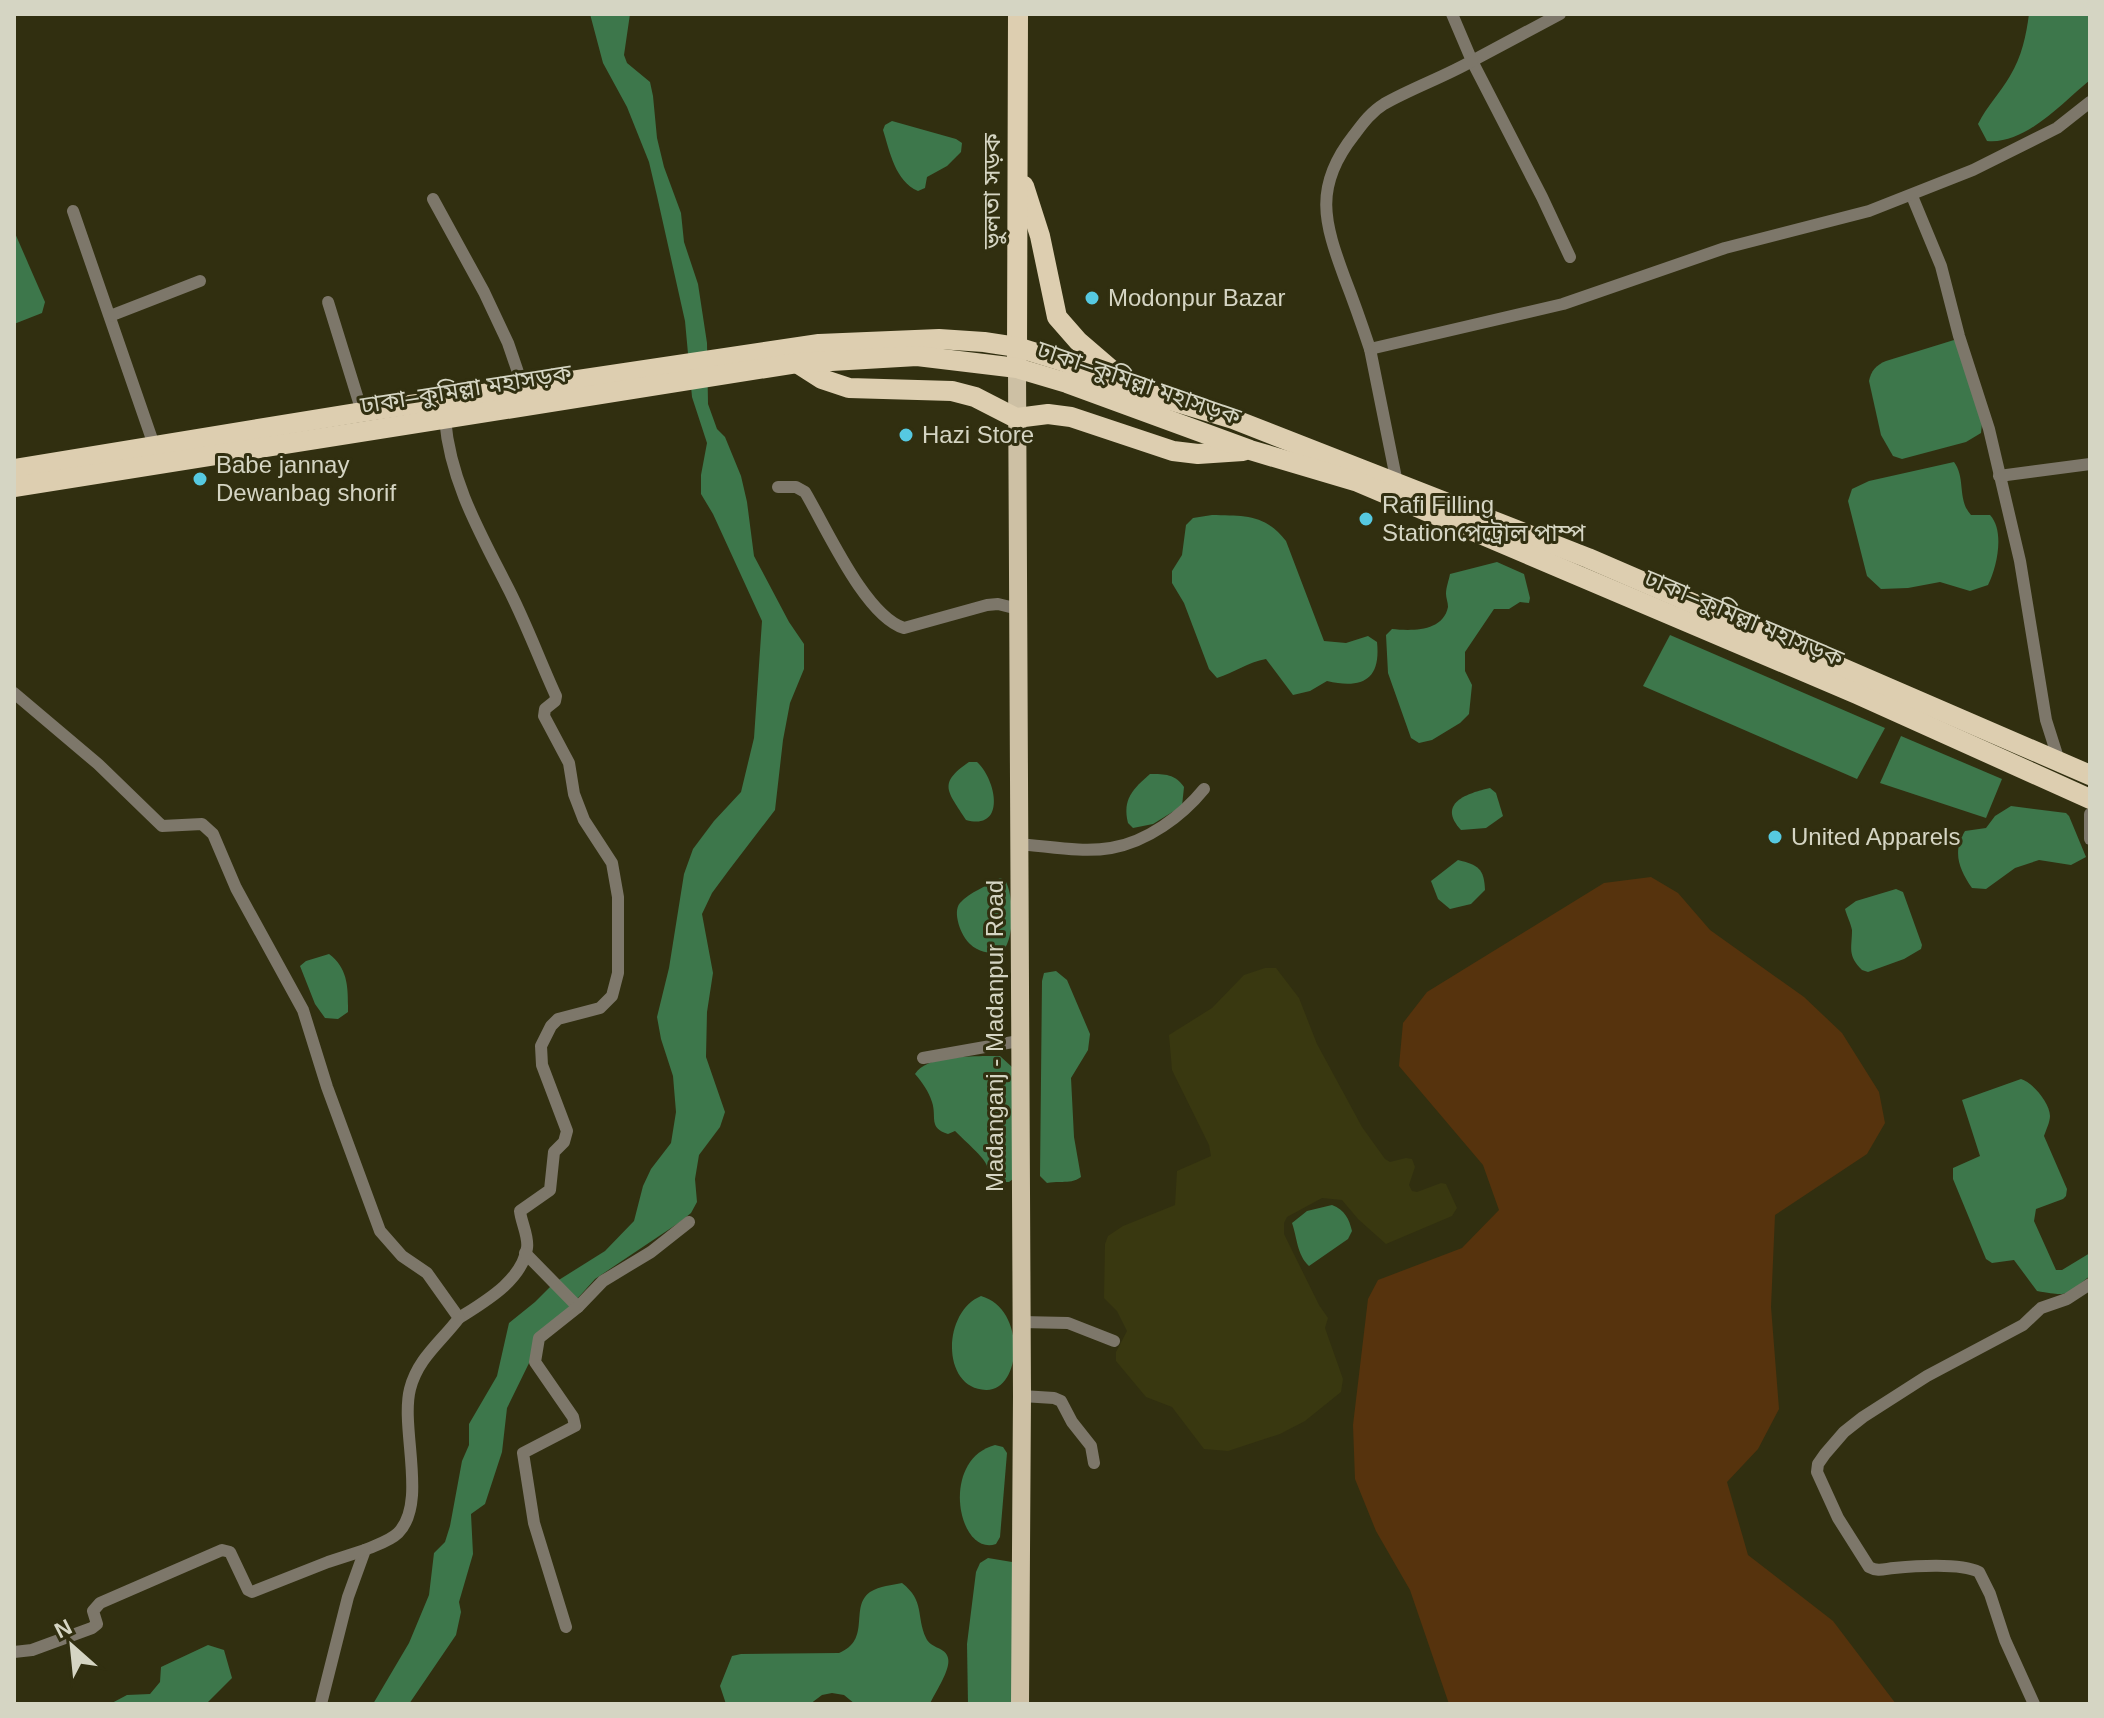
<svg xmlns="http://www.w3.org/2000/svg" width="2104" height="1718" font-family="Helvetica,'Noto Sans Bengali',sans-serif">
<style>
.built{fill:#393810}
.green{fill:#56330d}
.water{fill:#3d774b}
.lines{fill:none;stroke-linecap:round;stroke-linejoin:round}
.minor{stroke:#7d776a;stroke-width:12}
.primary{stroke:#cdc0a4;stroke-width:18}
.trunk{stroke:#ddceb0;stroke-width:20}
.poi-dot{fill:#56c9e1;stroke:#312f10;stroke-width:3}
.labels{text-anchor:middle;stroke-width:6;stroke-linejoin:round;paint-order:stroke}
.street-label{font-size:24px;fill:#d5d5c3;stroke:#312f10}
.poi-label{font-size:24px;fill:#d5d5c3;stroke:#312f10;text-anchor:start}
</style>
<rect width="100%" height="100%" fill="#312f10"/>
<path class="built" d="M 1265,968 L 1276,968 L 1299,998 L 1317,1044 L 1362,1127 L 1385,1159 L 1390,1162 L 1406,1158 L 1412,1159 L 1415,1167 L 1409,1185 L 1412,1191 L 1417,1192 L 1441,1183 L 1446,1184 L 1457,1208 L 1452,1216 L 1386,1244 L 1358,1219 L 1342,1200 L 1322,1198 L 1287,1217 L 1284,1223 L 1284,1234 L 1319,1305 L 1328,1318 L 1325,1328 L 1343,1379 L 1341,1392 L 1305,1421 L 1280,1434 L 1228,1451 L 1204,1449 L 1172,1407 L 1146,1397 L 1116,1361 L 1116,1352 L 1127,1331 L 1117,1311 L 1104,1298 L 1105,1244 L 1108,1236 L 1123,1226 L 1175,1205 L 1177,1171 L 1211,1156 L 1209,1145 L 1172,1070 L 1169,1035 L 1212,1008 L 1244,975 Z"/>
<path class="green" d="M 1651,877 L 1678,893 L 1710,930 L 1804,997 L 1842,1033 L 1879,1092 L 1885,1123 L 1867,1154 L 1775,1215 L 1771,1307 L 1779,1409 L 1758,1449 L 1727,1482 L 1748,1555 L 1833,1621 L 1896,1704 L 1449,1704 L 1410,1590 L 1376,1531 L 1355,1479 L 1353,1425 L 1368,1299 L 1378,1280 L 1462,1248 L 1499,1210 L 1483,1165 L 1399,1066 L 1403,1023 L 1427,992 L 1604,883 Z"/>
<g class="water">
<path d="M 590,14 L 630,14 L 624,55 L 627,63 L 650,82 L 653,96 L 657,138 L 664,167 L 681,213 L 684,242 L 698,284 L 707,343 L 708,404 L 717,429 L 725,437 L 741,476 L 747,502 L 754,556 L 789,622 L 804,644 L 804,669 L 790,703 L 783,740 L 775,810 L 729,870 L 712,893 L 702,914 L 713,973 L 707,1012 L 706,1057 L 725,1112 L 720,1127 L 699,1155 L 695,1179 L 697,1202 L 691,1213 L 680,1222 L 595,1279 L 568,1309 L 531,1359 L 507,1408 L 502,1452 L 485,1504 L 471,1514 L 473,1554 L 459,1602 L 461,1612 L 456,1635 L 409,1704 L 373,1704 L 409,1643 L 429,1595 L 434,1553 L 445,1542 L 450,1526 L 462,1461 L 469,1445 L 469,1424 L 497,1376 L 509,1323 L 535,1302 L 554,1283 L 605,1251 L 634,1221 L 643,1186 L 651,1169 L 671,1143 L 676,1112 L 673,1076 L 661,1039 L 657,1017 L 669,968 L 684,874 L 693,849 L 714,821 L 741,792 L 754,738 L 762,621 L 713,514 L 701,494 L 701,475 L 707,443 L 692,397 L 685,321 L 657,196 L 649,162 L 627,107 L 603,63 Z"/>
<path d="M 2029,14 L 2090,14 L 2090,80 C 2062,103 2025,145 1987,141 L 1978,124 C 1987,106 2000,93 2010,76 C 2022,56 2026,36 2029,14 Z"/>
<path d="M 892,121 L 956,139 L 962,143 L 961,152 L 947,166 L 927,177 L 925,188 L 918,191 C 895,181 890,152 883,130 L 885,125 Z"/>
<path d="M 14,231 L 45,302 L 42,313 L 14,324 Z"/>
<path d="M 1954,340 L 1957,343 L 1982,423 L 1981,433 L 1966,442 L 1902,459 L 1893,456 L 1881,435 L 1869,381 C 1871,371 1876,365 1886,361 Z"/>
<path d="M 1954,462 C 1966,478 1957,500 1971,515 L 1990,515 C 2005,531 1997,567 1988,585 L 1970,591 L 1940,582 L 1908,588 L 1881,589 L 1867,576 L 1848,501 L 1852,489 L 1869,481 Z"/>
<path d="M 1212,515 C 1243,516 1264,513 1286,541 L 1324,641 L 1346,643 L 1368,636 L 1377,642 C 1381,680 1362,689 1327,681 L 1310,691 L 1293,695 L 1266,659 C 1248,662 1234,673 1217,678 L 1209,669 L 1184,603 L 1172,583 L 1172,571 L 1182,555 L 1186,525 L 1193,518 Z"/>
<path d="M 1497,562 L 1524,574 L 1530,598 L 1529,603 L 1520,602 L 1509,609 L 1494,609 L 1465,652 L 1465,671 L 1472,685 L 1469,714 L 1460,723 L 1432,740 L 1419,743 L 1411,738 L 1388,673 L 1386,635 L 1392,629 C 1411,631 1443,632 1448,607 C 1448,602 1446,598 1446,594 C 1446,587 1449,580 1450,574 Z"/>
<path d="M 1670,635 L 1885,728 L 1857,779 L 1643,686 Z"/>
<path d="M 1901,736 L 2002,779 L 1986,818 L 1880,783 Z"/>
<path d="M 969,762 L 977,762 C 996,779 1007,831 966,820 C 948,791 937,784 969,762 Z"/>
<path d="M 1150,774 C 1165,774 1175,774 1184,787 L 1182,806 L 1153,824 L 1133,828 L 1128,823 C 1122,799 1133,789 1150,774 Z"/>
<path d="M 1490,788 L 1496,793 L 1503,816 L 1486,828 L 1461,830 C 1436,803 1468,793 1490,788 Z"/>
<path d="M 2011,806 L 2066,813 L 2069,816 L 2086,857 L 2071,865 L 2039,860 L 2015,868 L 1986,889 L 1972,888 C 1959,869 1952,852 1965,831 L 1986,828 L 1995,816 Z"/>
<path d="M 1458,860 C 1478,865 1484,868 1485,890 L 1471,904 L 1450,909 L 1438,899 L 1431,881 Z"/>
<path d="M 1000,878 L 1005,880 C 1014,895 1016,942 1000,954 C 989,953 978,952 970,944 C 961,936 952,912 960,903 C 970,892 987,886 1000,878 Z"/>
<path d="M 1896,889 L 1903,892 L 1922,945 L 1921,949 L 1904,959 L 1868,972 L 1862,970 C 1847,955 1852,948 1852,930 C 1851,924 1847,916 1845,909 L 1856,901 Z"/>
<path d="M 329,954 C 349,969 348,989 348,1012 L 338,1019 L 325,1018 L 315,1004 L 300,966 L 306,961 Z"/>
<path d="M 1056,971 L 1067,980 L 1090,1034 L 1088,1050 L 1071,1078 L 1074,1137 L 1081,1177 C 1070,1185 1060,1180 1047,1183 L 1040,1176 L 1042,981 L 1044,973 Z"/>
<path d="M 983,1056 L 1000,1056 L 1012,1067 L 1013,1179 L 1009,1182 L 993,1182 C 989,1175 989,1169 985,1162 C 983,1157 960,1136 955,1131 L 948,1134 C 928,1128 937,1117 932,1102 C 929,1092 922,1082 915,1074 C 927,1056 963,1057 983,1056 Z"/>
<path d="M 2021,1079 C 2032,1082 2050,1103 2050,1116 C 2050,1122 2046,1130 2044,1136 L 2067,1189 L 2066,1196 L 2063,1199 L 2036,1209 L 2034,1221 L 2056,1270 L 2062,1270 L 2090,1253 L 2090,1276 C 2065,1295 2071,1297 2037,1291 L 2014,1260 L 1992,1263 L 1986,1259 L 1953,1179 L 1953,1168 L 1980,1156 L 1962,1100 Z"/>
<path d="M 1332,1205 C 1345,1210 1349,1219 1352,1231 L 1348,1239 L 1309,1266 C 1297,1255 1297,1237 1292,1223 L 1307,1211 Z"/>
<path d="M 981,1296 C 1027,1309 1022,1391 986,1390 C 941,1389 942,1312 981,1296 Z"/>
<path d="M 995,1445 L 1003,1447 L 1007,1453 L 1000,1537 L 996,1544 C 958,1557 939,1460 995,1445 Z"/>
<path d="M 988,1558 L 1012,1562 L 1013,1704 L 968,1704 L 967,1644 L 976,1572 L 980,1563 Z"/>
<path d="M 902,1583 C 925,1601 916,1616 926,1638 C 931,1649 946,1647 948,1658 C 951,1670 935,1692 930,1704 L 855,1704 L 844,1695 L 832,1693 L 822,1695 L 810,1704 L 726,1704 L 720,1686 L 732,1656 L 741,1654 L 839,1653 C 872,1640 849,1607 870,1592 C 880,1586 892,1585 902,1583 Z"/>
<path d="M 208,1645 L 224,1650 L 232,1678 L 206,1704 L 110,1704 L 127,1695 L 150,1694 L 160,1682 L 161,1667 Z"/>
</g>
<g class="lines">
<g class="minor">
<path d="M 1560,14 L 1472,61 L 1542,197 L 1570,257"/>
<path d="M 1912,196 L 1941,266 L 1959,336 L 1989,429 L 2020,561 L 2046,720 L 2059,761"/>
<path d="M 433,199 L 484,292 L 508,343 L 524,390"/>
<path d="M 73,211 L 155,448"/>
<path d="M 328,302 L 362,412"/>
<path d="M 110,316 L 200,281"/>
<path d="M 1370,349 C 1362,325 1354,302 1345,279 C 1324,222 1313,187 1354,135 C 1363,123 1371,112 1384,104 C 1412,88 1444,77 1472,61 L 1452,14"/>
<path d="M 445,419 C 450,480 479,531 506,584 C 525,620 539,659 556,696 L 555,701 L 545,709 L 544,716 L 569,763 L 574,794 L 584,820 L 612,863 L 618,897 L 618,973 L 612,996 L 600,1008 L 558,1019 L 551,1026 L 541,1046 L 542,1065 L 567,1131 L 564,1142 L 554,1152 L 550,1190 L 520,1211 C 521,1222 529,1237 527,1248 C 522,1281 484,1302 459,1318"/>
<path d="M 1999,476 L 2090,464"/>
<path d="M 1397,483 L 1370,349 L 1563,304 L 1725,248 L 1869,211 L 1973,170 L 2057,128 L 2090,102"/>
<path d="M 778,487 L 796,487 L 805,492 C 826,527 865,616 904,628 L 987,605 L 998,604 L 1018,609"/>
<path d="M 14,693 L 98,764 L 162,826 L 202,824 L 213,834 L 236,888 L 303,1010 L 327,1087 L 380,1231 L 402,1256 L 427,1273 L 459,1318 C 441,1342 418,1358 410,1389 C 400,1429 428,1503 398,1533 C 390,1541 376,1545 365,1550 L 348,1597 L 321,1704"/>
<path d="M 2090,814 L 2090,839"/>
<path d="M 1018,844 C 1048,846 1081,853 1111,848 C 1147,842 1182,816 1204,789"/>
<path d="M 923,1058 L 1019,1041"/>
<path d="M 525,1253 L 578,1307"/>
<path d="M 1021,1322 L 1068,1323 L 1114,1341"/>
<path d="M 1022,1396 L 1054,1398 L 1061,1401 L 1072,1422 L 1091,1446 L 1094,1463"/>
<path d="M 566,1627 L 534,1523 L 523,1453 L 575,1426 L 573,1417 L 535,1362 L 539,1338 L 578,1307 L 603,1281 L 651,1252 L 689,1222"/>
<path d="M 14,1652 L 32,1650 L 92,1628 L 97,1624 L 93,1611 L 100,1603 L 222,1550 L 230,1552 L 248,1590 L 252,1592 L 328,1562 L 365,1550"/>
<path d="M 2034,1704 L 2005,1640 L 1990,1594 L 1979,1572 C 1961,1563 1915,1566 1894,1568 C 1884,1569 1878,1572 1869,1567 L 1838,1518 L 1817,1472 L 1818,1464 L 1825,1454 L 1844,1432 L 1863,1417 L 1927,1376 L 2023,1325 L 2041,1308 L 2067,1299 L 2090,1284"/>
</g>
<path class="primary" d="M 1017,368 L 1022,1396 L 1020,1704"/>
<g class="trunk">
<path d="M 1024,186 L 1040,236 L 1057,317 L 1078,341 L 1121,378"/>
<path d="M 1017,358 L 1018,14"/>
<path d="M 797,363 L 822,379 L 849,388 L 952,391 L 975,397 L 1016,418 L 1048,414 L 1071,417 L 1173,451 L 1198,454 L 1243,451"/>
<path d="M 14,469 L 362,412 L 819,344 L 939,339 L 984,342 L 1017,347 L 1062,361 L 1133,389 L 1233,419 L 1588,558 L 2090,775"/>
<path d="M 14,487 L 797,363 L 917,356 L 1017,368 L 1067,383 L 1250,450 L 1358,482 L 1857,694 L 2090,799"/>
</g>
</g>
<g class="poi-dot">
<circle cx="1092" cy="298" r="8"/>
<circle cx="906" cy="435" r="8"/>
<circle cx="200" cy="479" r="8"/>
<circle cx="1366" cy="519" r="8"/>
<circle cx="1775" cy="837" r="8"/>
</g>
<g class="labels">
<g class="street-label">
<text transform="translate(992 191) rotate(-90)" y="8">ভুলতা সড়ক</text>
<text transform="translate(1139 383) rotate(19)" y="8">ঢাকা–কুমিল্লা মহাসড়ক</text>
<text transform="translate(466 389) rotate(-9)" y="8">ঢাকা–কুমিল্লা মহাসড়ক</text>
<text transform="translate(1744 618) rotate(23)" y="8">ঢাকা–কুমিল্লা মহাসড়ক</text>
<text transform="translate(995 1036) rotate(-90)" y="8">Madanganj - Madanpur Road</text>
</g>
<g class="poi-label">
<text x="1108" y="306">Modonpur Bazar</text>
<text x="922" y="443">Hazi Store</text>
<text x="216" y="473">Babe jannay<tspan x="216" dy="28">Dewanbag shorif</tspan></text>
<text x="1382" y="513">Rafi Filling<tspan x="1382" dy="28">Stationপেট্রোল পাম্প</tspan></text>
<text x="1791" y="845">United Apparels</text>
</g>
</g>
<rect width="2104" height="1718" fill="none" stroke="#d5d5c3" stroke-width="32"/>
<g transform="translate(72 1646) rotate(333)" stroke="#312f10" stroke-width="6" paint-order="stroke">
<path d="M0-6L14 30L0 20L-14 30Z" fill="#d5d5c3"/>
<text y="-12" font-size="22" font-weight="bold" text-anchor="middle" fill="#d5d5c3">N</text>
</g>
</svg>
